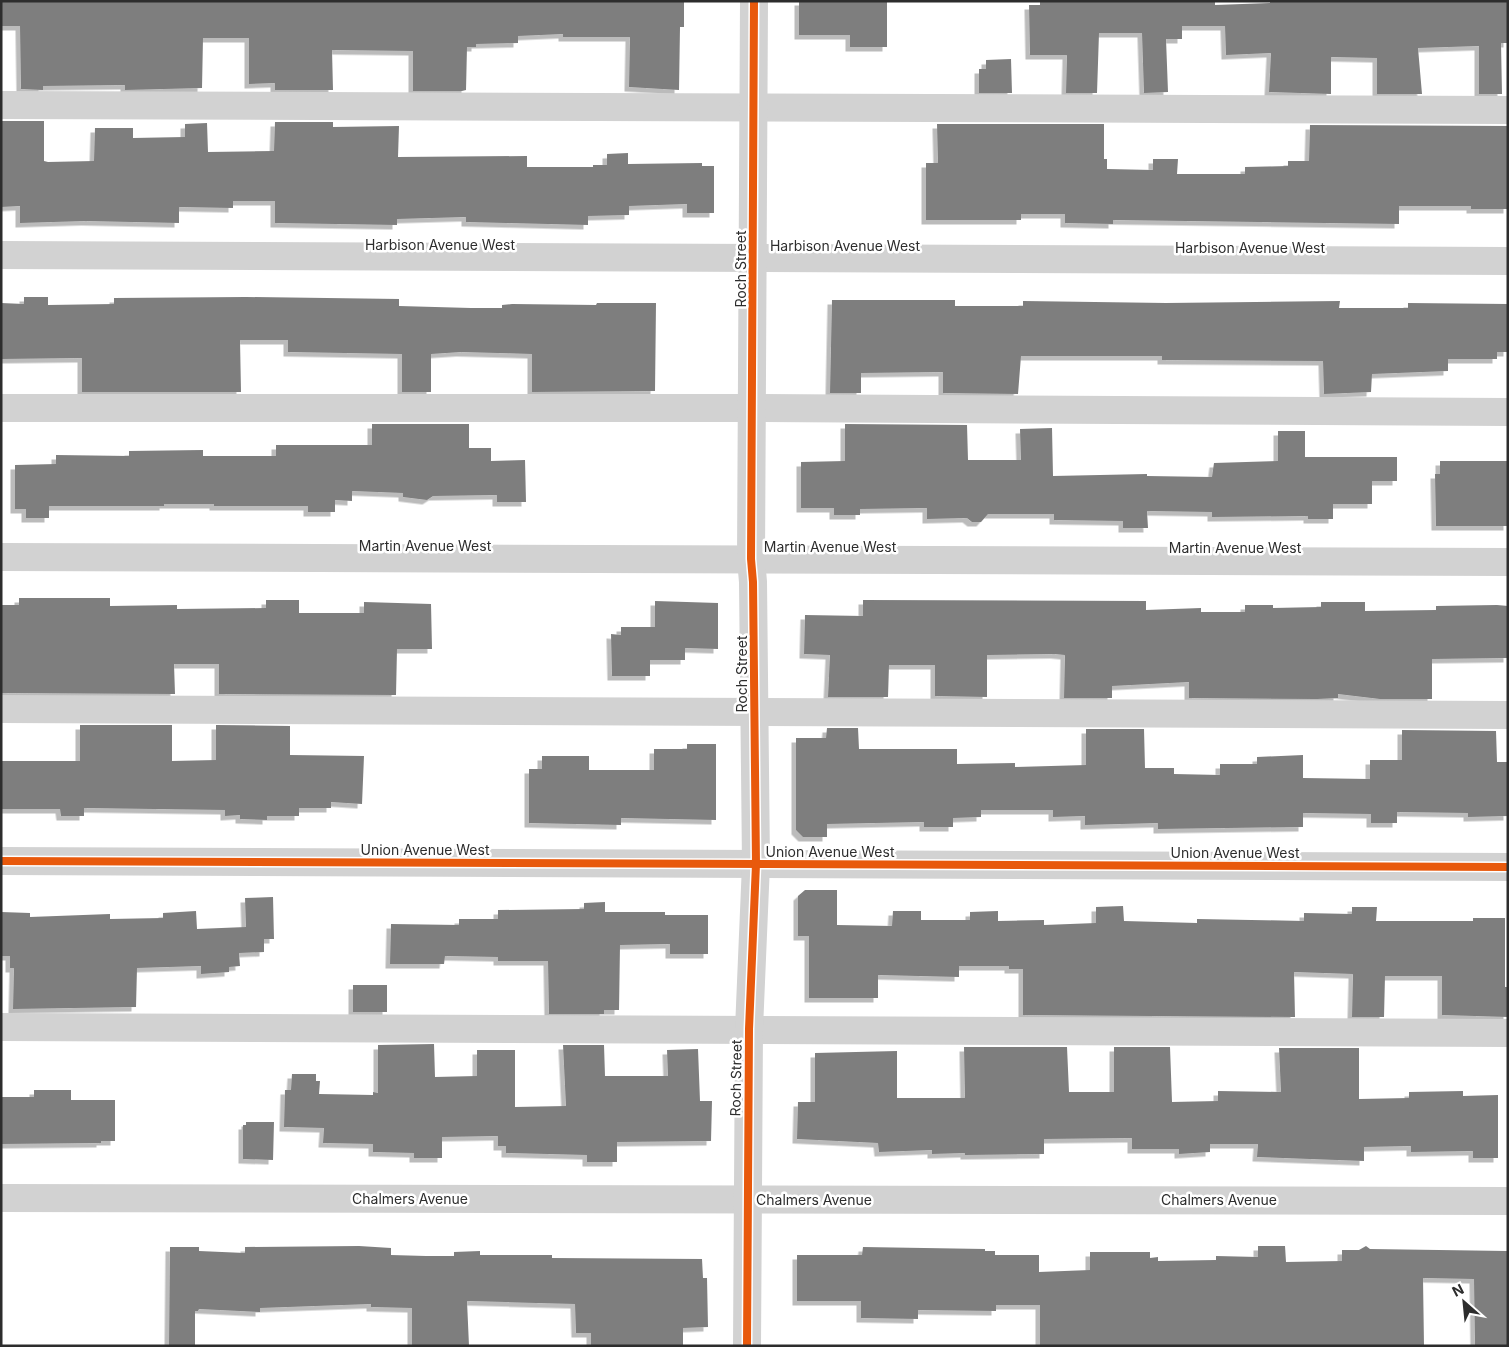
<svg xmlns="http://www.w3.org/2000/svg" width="1509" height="1347" font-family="Inter,sans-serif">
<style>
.building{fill:#7e7e7e;filter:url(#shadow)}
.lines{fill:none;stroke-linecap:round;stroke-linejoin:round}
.minor{stroke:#d2d2d2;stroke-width:28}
.cycleway-casing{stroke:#fff;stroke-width:11}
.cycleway{stroke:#e8590c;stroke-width:8}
.labels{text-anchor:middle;stroke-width:5;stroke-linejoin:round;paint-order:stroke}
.street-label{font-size:14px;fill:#2d2d2d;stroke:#fff}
</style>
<defs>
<filter id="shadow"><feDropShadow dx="-4.5" dy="4.5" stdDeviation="0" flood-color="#0004"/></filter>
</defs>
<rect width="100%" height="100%" fill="#fff"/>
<g class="building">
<path d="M 1,1 L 684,1 L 684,27 L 680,27 L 679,90 L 629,87 L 630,37 L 563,37 L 563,34 L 518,36 L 518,43 L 476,44 L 476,47 L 467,47 L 466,90 L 462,91 L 413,91 L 413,51 L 332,50 L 333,90 L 275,90 L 275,83 L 249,84 L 249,38 L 203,38 L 202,88 L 125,90 L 125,85 L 43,86 L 43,90 L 21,89 L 20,26 L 1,26 Z"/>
<path d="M 799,1 L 887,1 L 887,47 L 850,47 L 850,35 L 799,35 Z"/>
<path d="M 1040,1 L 1215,1 L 1215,5 L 1270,3 L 1270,1 L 1508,1 L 1508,43 L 1501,43 L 1502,94 L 1479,94 L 1479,46 L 1418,48 L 1422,94 L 1377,94 L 1377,58 L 1331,57 L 1331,94 L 1269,92 L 1271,53 L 1226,55 L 1225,26 L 1182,26 L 1182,39 L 1166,39 L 1168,92 L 1144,93 L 1142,33 L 1099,33 L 1097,93 L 1066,93 L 1067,55 L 1030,55 L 1029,5 L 1040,5 Z"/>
<path d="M 1011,59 L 1012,93 L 979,93 L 979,69 L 986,69 L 986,60 Z"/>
<path d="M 1,121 L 44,121 L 44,161 L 48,162 L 94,161 L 95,128 L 133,128 L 133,138 L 185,137 L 185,124 L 207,123 L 208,152 L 274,151 L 275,122 L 333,122 L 333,127 L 399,126 L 398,157 L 527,156 L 527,167 L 593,167 L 593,165 L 607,165 L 607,154 L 628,153 L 628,164 L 702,163 L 702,166 L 714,166 L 714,213 L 687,213 L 687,204 L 629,206 L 629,215 L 588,216 L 588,225 L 466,222 L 466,217 L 397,219 L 397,225 L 275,223 L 275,201 L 233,201 L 233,208 L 179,207 L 179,223 L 86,221 L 20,223 L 20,206 L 1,207 Z"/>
<path d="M 937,124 L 1104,124 L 1104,159 L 1107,159 L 1107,169 L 1153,170 L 1153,159 L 1178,159 L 1177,174 L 1245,174 L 1245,167 L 1288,166 L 1288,161 L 1309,161 L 1310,125 L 1508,126 L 1508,209 L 1471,209 L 1471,206 L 1399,206 L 1399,224 L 1113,220 L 1113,224 L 1065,223 L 1065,214 L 1021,214 L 1021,220 L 926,220 L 926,163 L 938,163 Z"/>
<path d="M 24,297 L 48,297 L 48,305 L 114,304 L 114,298 L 246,297 L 399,299 L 399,306 L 471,308 L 502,308 L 502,305 L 512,304 L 596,305 L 597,303 L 656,303 L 655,391 L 532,392 L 532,354 L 461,352 L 431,354 L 431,392 L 402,392 L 402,354 L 288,352 L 288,340 L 240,340 L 241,392 L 82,392 L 82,358 L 1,359 L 1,303 L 24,304 Z"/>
<path d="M 832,300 L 955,300 L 955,306 L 1023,306 L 1023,301 L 1166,303 L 1340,301 L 1339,308 L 1408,308 L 1408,303 L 1508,304 L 1508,352 L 1497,352 L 1497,359 L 1448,359 L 1448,371 L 1372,374 L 1371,392 L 1324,394 L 1323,361 L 1162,360 L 1162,356 L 1021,356 L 1018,394 L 943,393 L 943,372 L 861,373 L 861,393 L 830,393 Z"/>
<path d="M 372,424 L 469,424 L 469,448 L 491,448 L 491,461 L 525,460 L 526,502 L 497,502 L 497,495 L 433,496 L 427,500 L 403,497 L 403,493 L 352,491 L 352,501 L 335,500 L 335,512 L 308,512 L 308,506 L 214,506 L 214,504 L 164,504 L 164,506 L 49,506 L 49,518 L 26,518 L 26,509 L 15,509 L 15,465 L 56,464 L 56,455 L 129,456 L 129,451 L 203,450 L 203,456 L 276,456 L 276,445 L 372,445 Z"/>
<path d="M 845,424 L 967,425 L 968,460 L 1021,460 L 1020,429 L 1052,428 L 1053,476 L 1147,474 L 1147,476 L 1212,477 L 1214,463 L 1278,461 L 1278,431 L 1305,431 L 1305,457 L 1397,457 L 1397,481 L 1372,481 L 1372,504 L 1333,504 L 1333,519 L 1308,519 L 1308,516 L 1212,517 L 1212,512 L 1147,511 L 1148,528 L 1123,528 L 1123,521 L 1054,520 L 1054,514 L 988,514 L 981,522 L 972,522 L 967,518 L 927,519 L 927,508 L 860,509 L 860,515 L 834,515 L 834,508 L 801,508 L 801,462 L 845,461 Z"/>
<path d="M 1440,461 L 1508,461 L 1508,526 L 1436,526 L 1435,474 L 1440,474 Z"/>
<path d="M 19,598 L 110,598 L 110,606 L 177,605 L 177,609 L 266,608 L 266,600 L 299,600 L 299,613 L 364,613 L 364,602 L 431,604 L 432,649 L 397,649 L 396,695 L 219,694 L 219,664 L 174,664 L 175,694 L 1,693 L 1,605 L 19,605 Z"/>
<path d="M 863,600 L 1146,601 L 1146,610 L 1201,608 L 1201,612 L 1245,612 L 1245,605 L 1273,605 L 1273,608 L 1321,607 L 1321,602 L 1365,602 L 1365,611 L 1436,610 L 1436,606 L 1497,605 L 1508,606 L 1508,658 L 1432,659 L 1432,699 L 1380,699 L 1338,694 L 1338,698 L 1317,699 L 1189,698 L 1189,682 L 1112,686 L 1112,698 L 1064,698 L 1065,655 L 1055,654 L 987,655 L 987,697 L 935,696 L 935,665 L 889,665 L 888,697 L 828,697 L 830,655 L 804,654 L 805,615 L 863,616 Z"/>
<path d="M 655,601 L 718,603 L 718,649 L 685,648 L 685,660 L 650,660 L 650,676 L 612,676 L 611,634 L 621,635 L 621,627 L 655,627 Z"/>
<path d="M 80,725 L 172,725 L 172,761 L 216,760 L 216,725 L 290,726 L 290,755 L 364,756 L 362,804 L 331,802 L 331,808 L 299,808 L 299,816 L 267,816 L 267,820 L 240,819 L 240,815 L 225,816 L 225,810 L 84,808 L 84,816 L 61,816 L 60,809 L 1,809 L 1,761 L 80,761 Z"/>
<path d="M 827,728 L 858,728 L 859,749 L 957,749 L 957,764 L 1015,763 L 1015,767 L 1086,765 L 1086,729 L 1144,729 L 1145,768 L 1174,768 L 1174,774 L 1220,775 L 1220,764 L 1257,764 L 1257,757 L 1303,755 L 1303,778 L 1370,779 L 1370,760 L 1402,760 L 1402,730 L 1496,731 L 1497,762 L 1508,762 L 1508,816 L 1468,817 L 1468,813 L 1397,812 L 1397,823 L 1371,823 L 1371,814 L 1303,813 L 1303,827 L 1158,829 L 1158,823 L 1085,825 L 1085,816 L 1053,817 L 1053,810 L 981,810 L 981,817 L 953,818 L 953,827 L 924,827 L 924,822 L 827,824 L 827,837 L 803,837 L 796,830 L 796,738 L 826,738 Z"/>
<path d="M 687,744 L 716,744 L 716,820 L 621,818 L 621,825 L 529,823 L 529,769 L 542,769 L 542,756 L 589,756 L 589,770 L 654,770 L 654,749 L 687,749 Z"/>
<path d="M 805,890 L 837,890 L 837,925 L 892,926 L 893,911 L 921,911 L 921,920 L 970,920 L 970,912 L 998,911 L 998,921 L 1044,920 L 1044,925 L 1096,923 L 1096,907 L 1123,906 L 1124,921 L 1197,923 L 1197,919 L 1304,921 L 1304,913 L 1352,914 L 1352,907 L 1377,907 L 1376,921 L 1473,921 L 1473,918 L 1505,918 L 1505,987 L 1508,987 L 1508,1017 L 1442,1015 L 1442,976 L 1385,976 L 1384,1017 L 1352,1017 L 1353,974 L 1294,972 L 1295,1017 L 1023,1015 L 1023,969 L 1009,969 L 1009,966 L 959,966 L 959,977 L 878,975 L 878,998 L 809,998 L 809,936 L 798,936 L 798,896 Z"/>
<path d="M 273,897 L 274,939 L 264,939 L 264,952 L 239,953 L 240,966 L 229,967 L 229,972 L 201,974 L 201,966 L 137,968 L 136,1007 L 13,1009 L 14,968 L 10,968 L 10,956 L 1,956 L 1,912 L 30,913 L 30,917 L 110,914 L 110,919 L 163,918 L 163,913 L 196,911 L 197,929 L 246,927 L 245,898 Z"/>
<path d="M 605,902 L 605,912 L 665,912 L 665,915 L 708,915 L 708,954 L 670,954 L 670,944 L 620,945 L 619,1010 L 604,1010 L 604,1014 L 549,1014 L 548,961 L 498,961 L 498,957 L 445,956 L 444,964 L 390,964 L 391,924 L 459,925 L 459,919 L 498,919 L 498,910 L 584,909 L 584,903 Z"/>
<rect x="353" y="985" width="34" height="27"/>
<path d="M 434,1044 L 435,1077 L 477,1076 L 477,1050 L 515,1050 L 515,1107 L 566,1106 L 563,1045 L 604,1045 L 605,1076 L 668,1076 L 667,1050 L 698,1049 L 700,1101 L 712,1101 L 711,1141 L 617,1142 L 617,1162 L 587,1162 L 587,1155 L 506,1153 L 506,1146 L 498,1146 L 498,1136 L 442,1137 L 442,1158 L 414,1158 L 414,1153 L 373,1152 L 373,1144 L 323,1143 L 324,1128 L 284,1127 L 285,1090 L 291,1090 L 292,1074 L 316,1074 L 316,1081 L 320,1081 L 319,1094 L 373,1095 L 373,1092 L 378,1093 L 378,1045 Z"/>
<path d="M 964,1047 L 1067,1047 L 1069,1092 L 1114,1092 L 1114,1047 L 1170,1047 L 1172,1102 L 1218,1101 L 1218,1091 L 1281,1092 L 1279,1048 L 1359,1048 L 1359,1099 L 1409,1098 L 1409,1092 L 1463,1091 L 1463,1096 L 1498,1095 L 1498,1158 L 1473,1158 L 1473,1151 L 1411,1152 L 1411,1146 L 1364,1147 L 1364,1161 L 1257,1157 L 1258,1144 L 1210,1144 L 1210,1152 L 1179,1154 L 1179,1149 L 1132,1149 L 1132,1138 L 1044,1139 L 1044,1154 L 965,1155 L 965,1153 L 932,1154 L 932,1150 L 879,1152 L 878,1143 L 797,1139 L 798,1102 L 815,1102 L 815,1053 L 897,1051 L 897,1098 L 965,1098 Z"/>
<path d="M 34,1090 L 71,1090 L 71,1100 L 115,1100 L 115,1141 L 101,1141 L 101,1143 L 1,1144 L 1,1097 L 34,1097 Z"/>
<path d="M 246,1122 L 274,1122 L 273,1160 L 243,1159 L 243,1125 L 246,1125 Z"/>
<path d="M 359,1246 L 391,1248 L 391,1255 L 426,1256 L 454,1256 L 454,1252 L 480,1251 L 480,1255 L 552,1255 L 552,1258 L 702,1259 L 703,1278 L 707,1278 L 708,1327 L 683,1328 L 683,1346 L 591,1346 L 591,1333 L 576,1333 L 575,1304 L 467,1301 L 469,1346 L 412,1346 L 412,1308 L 371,1307 L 371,1304 L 260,1308 L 260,1312 L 199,1309 L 198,1311 L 195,1311 L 195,1346 L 169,1346 L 170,1247 L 199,1247 L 199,1251 L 245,1253 L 245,1247 Z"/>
<path d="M 1258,1246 L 1285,1246 L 1286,1262 L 1342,1261 L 1342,1250 L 1359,1250 L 1366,1246 L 1370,1249 L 1507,1251 L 1507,1346 L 1475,1346 L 1474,1279 L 1423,1278 L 1424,1346 L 1040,1346 L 1040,1305 L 996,1305 L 996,1311 L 918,1310 L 918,1319 L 861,1318 L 861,1301 L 797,1301 L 797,1255 L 862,1255 L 863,1247 L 985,1249 L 985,1251 L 995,1251 L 995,1255 L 1039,1255 L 1039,1272 L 1090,1270 L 1090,1252 L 1150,1252 L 1150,1258 L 1158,1257 L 1158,1261 L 1216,1260 L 1216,1256 L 1258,1257 Z"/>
</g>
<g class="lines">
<g class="minor">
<path d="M 1,105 L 1508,110"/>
<path d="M 1,255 L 1508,261"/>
<path d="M 1,408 L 752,408 L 1508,412"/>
<path d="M 1,557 L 1508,562"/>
<path d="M 1,709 L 1508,715"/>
<path d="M 1,861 L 1508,867"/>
<path d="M 1,1027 L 1508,1033"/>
<path d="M 1,1198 L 1508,1201"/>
<path d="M 747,1346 L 749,1029 L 756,864 L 753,582 L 751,559 L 754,1"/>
</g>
<g class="cycleway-casing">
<g id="cycleway">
<path d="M 1,861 L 1508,867"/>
<path d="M 747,1346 L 749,1029 L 756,864 L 753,582 L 751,559 L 754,1"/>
</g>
</g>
<use href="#cycleway" class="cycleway"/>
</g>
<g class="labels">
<g class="street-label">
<text x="440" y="250">Harbison Avenue West</text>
<text x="845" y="251">Harbison Avenue West</text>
<text x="1250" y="253">Harbison Avenue West</text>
<text transform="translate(741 269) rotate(-90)" y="5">Roch Street</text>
<text x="425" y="551">Martin Avenue West</text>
<text x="830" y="552">Martin Avenue West</text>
<text x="1235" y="553">Martin Avenue West</text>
<text transform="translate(742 674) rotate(-90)" y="5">Roch Street</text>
<text x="425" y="855">Union Avenue West</text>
<text x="830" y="857">Union Avenue West</text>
<text x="1235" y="858">Union Avenue West</text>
<text transform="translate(736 1078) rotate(-89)" y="5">Roch Street</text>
<text x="410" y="1204">Chalmers Avenue</text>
<text x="814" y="1205">Chalmers Avenue</text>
<text x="1219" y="1205">Chalmers Avenue</text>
</g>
</g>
<rect width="1509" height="1347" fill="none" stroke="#2d2d2d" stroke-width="5"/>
<g transform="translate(1464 1302) rotate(333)" stroke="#ffffff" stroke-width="4" paint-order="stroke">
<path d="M0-4L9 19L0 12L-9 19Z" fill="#2d2d2d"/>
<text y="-8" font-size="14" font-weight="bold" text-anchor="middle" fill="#2d2d2d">N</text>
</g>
</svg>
